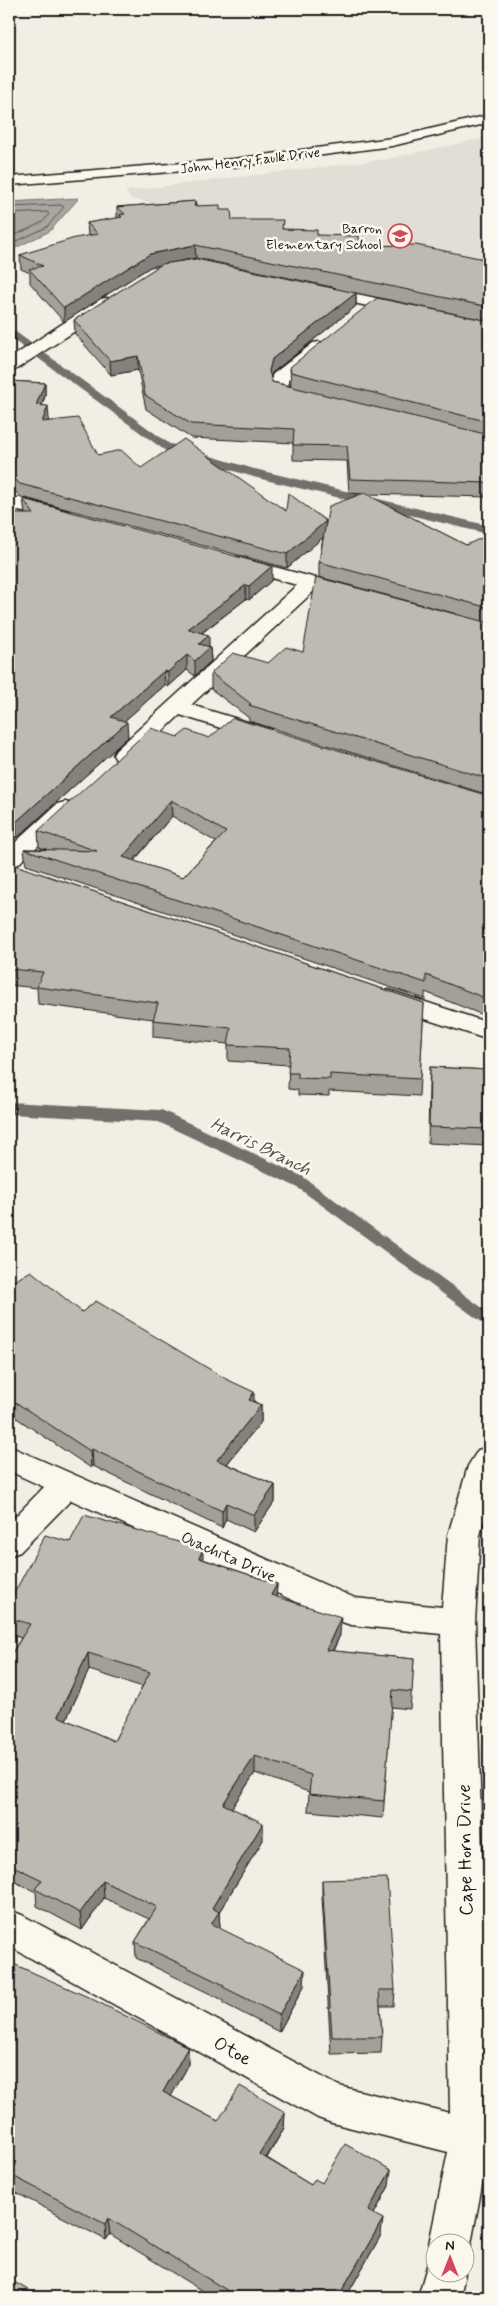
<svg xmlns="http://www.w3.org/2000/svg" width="498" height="2306" font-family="Mynerve,sans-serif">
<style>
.built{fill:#e2ded5}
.water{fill:#a9a6a0;stroke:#716f6b}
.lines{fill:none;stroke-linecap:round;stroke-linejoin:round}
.shore{stroke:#545351;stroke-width:1}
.stream-far1{stroke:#716f6b;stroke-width:8}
.stream{stroke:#716f6b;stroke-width:12}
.street-casing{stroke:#1c1c1c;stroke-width:3}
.secondary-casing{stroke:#1c1c1c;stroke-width:3}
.street{fill:#fbf7ec;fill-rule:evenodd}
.secondary{fill:#fbf7ec;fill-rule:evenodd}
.wall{fill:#a3a098;stroke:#1c1c1c;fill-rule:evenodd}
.shaded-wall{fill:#84827c;stroke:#1c1c1c}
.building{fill:#bdbab1;stroke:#1c1c1c;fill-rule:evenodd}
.labels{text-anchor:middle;stroke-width:5;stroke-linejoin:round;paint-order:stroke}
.far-street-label{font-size:14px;fill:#1c1c1c;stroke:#fbf7ec}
.far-poi-label{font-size:14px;fill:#1c1c1c;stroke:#fbf7ec;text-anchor:end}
.street-label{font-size:16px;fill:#1c1c1c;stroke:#fbf7ec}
.water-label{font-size:18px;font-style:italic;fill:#545351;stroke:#fbf7ec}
.near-street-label{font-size:19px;fill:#1c1c1c;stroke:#fbf7ec}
</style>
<rect width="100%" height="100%" fill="#f2eee4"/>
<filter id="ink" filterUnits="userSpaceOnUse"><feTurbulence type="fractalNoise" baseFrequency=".02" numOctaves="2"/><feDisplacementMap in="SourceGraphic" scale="10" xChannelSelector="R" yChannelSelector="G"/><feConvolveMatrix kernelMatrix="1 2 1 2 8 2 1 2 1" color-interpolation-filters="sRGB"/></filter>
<g filter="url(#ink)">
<path class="built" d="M 489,137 L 489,272 L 131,199 L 125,191 L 387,159 Z"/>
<path class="water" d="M 79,198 L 50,231 L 9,251 L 9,202 Z"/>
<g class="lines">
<g class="shore">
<path d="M 9,207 L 61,205 L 64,207 L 47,227 L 9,245"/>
<path d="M 9,214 L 47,212 L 49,214 L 43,222 L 9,238"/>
</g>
<g class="stream-far1">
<path d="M 9,332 L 167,447 L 184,452"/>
<path d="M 204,458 L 254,473 L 489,530"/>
</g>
<path class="stream" d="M 9,1108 L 160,1116 L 300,1182 L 489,1320"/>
<g class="street-casing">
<g id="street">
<path d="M 320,286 L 413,306 L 415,310 L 413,314 L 407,315 L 314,294 L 312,291 L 314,288 Z"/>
<path d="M 106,298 L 112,299 L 114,303 L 112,307 L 15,370 L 9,371 L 9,359 L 100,299 Z"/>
<path d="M 319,342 L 325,343 L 328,347 L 325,351 L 288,380 L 289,388 L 314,394 L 317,398 L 314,402 L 308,403 L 274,395 C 270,389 269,380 273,374 L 313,343 Z"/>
<path d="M 9,498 L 21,498 L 68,511 L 71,515 L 68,519 C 50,524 28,510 9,510 Z"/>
<path d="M 237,557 L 357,589 L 360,593 L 357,597 L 350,599 L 315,590 L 191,705 L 271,729 L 274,734 L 271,739 L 263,741 L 255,739 L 180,715 L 132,760 L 124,762 L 116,760 L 113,755 L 116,750 L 297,585 L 230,567 L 227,563 L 230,559 Z"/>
<path d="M 65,802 L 73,804 L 77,809 L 73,814 L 17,865 L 9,867 L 9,848 L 57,804 Z"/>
<path d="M 389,990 L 489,1023 L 489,1040 L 380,1004 L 376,998 L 380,992 Z"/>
<path d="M 9,1446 L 355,1598 L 442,1607 L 448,1535 L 468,1466 L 478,1450 L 489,1447 L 489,1503 L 480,1535 L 475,1622 L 489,2080 L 489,2148 L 471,2244 L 466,2257 L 466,2244 L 436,2244 L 436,2274 L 465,2274 L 460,2297 L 418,2297 L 429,2259 L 435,2257 L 429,2244 L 448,2152 L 332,2123 L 318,2118 L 9,1946 L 9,1910 L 22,1915 L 339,2086 L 450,2113 L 441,1634 L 351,1625 L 339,1621 L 71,1500 L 20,1552 L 9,1556 L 9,1523 L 44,1487 L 9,1471 Z"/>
</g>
</g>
<g class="secondary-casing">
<path id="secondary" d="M 489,115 L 489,123 L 392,146 L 233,167 L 9,185 L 9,177 L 233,159 L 392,138 Z"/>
</g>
<use href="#street" class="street"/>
<use href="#secondary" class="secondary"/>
</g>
<g class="wall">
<path d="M 196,201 L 196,206 L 220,210 L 232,220 L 317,235 L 360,246 L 489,259 L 489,497 L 365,494 L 466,545 L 489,539 L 489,795 L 249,721 L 249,718 L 211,689 L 211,673 L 268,663 L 303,652 L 457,614 L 319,577 L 319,562 L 323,537 L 287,568 L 21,497 L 9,486 L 9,381 L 45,383 L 45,396 L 42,406 L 49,419 L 48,422 L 98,455 L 286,511 L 326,521 L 364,494 L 349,493 L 347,461 L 293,460 L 293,443 L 191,438 L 146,409 L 138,370 L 111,375 L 75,334 L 74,320 L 161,265 L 150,267 L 64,322 L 30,283 L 30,273 L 21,269 L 20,255 L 88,236 L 87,223 L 117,218 L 117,207 ZM 196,258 L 336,288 L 177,262 ZM 356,293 L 480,319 L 290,367 L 291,386 L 272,382 L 271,377 L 272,373 L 356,306 Z"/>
<path d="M 23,499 L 272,580 L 249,600 L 246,599 L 202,633 L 209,646 L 210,647 L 211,661 L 195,676 L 187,670 L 168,687 L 165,685 L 124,721 L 128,737 L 17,838 L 9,835 L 9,519 L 25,514 Z"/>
<path d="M 178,737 L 209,738 L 489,796 L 489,1013 L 486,1012 L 483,1015 L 425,992 L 425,999 L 26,865 L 24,849 L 46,849 L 39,847 L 38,831 ZM 172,816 L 216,842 L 183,877 L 134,861 Z"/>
<path d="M 9,863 L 424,1003 L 419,1096 L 329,1091 L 329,1096 L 298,1095 L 298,1090 L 288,1089 L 289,1065 L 228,1061 L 228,1044 L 153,1037 L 153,1019 L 38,1004 L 37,988 L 9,985 Z"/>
<path d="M 430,1067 L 489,1070 L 489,1146 L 428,1143 L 429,1084 Z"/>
<path d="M 9,1284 L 82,1312 L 261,1405 L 261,1422 L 227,1464 L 275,1485 L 275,1501 L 254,1532 L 226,1519 L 222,1528 L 93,1466 L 91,1468 L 9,1413 Z"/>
<path d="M 70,1542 L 203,1559 L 277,1584 L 276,1597 L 340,1635 L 333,1651 L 414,1659 L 410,1709 L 391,1707 L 383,1818 L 308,1811 L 309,1792 L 255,1773 L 231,1809 L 263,1840 L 219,1912 L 220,1929 L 304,1986 L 279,2032 L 223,2003 L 223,2000 L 136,1958 L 135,1942 L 149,1919 L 104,1898 L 82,1930 L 37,1906 L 36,1892 L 9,1879 L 9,1658 L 21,1638 L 9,1634 L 9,1603 ZM 89,1670 L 143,1687 L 114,1741 L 66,1720 Z"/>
<path d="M 322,1880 L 395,1990 L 394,2006 L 380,2006 L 382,2037 L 381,2053 L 331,2054 L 322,1897 Z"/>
<path d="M 9,1962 L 188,2047 L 189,2064 L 171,2096 L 218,2121 L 285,2112 L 284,2128 L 267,2158 L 311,2185 L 322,2183 L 389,2186 L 374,2214 L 381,2235 L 346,2297 L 212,2297 L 110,2234 L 106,2240 L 9,2189 Z"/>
</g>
<g class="shaded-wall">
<path d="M 195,245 L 196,258 L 150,267 L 64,322 L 64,308 L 150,254 Z"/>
<path d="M 356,293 L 356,306 L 272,373 L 269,384 L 269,371 L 272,359 Z"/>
<path d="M 138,356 L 138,370 L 111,375 L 110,361 Z"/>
<path d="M 45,383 L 45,396 L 36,419 L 36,405 Z"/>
<path d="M 48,406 L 49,419 L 43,436 L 42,422 Z"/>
<path d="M 326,521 L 326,535 L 287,568 L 287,554 Z"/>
<path d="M 272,566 L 272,580 L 249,600 L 249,586 Z"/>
<path d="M 246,585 L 246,599 L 188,643 L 188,629 Z"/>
<path d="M 209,635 L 209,648 L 210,647 L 211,661 L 195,676 L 195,661 L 199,644 Z"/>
<path d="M 187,655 L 187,670 L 168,687 L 168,672 Z"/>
<path d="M 164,671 L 165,685 L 112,732 L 111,717 Z"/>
<path d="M 127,722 L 128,737 L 17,838 L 16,822 Z"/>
<path d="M 171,800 L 172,816 L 123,873 L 123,857 Z"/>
<path d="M 487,996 L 486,1012 L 483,1015 L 485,998 Z"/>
<path d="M 254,1392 L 254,1409 L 249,1400 Z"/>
<path d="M 261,1405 L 261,1422 L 217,1476 L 217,1460 Z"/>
<path d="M 92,1449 L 93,1466 L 91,1468 L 90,1451 Z"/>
<path d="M 275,1485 L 275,1501 L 254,1532 L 254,1515 Z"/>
<path d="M 226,1503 L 226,1519 L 222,1528 L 222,1511 Z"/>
<path d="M 203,1549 L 203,1566 L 199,1558 Z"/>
<path d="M 277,1584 L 276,1602 L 271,1595 Z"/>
<path d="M 341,1617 L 340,1635 L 325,1667 L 326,1650 Z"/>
<path d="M 88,1653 L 89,1670 L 60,1733 L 58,1716 Z"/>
<path d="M 255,1756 L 255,1773 L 223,1821 L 223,1804 Z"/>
<path d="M 263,1823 L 263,1840 L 219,1912 L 220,1928 L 211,1941 L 212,1908 Z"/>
<path d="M 103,1881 L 104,1898 L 82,1930 L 80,1913 Z"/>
<path d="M 305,1970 L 304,1986 L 279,2032 L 279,2015 Z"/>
<path d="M 188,2047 L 189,2064 L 164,2109 L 163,2092 Z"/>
<path d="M 285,2112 L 284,2128 L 259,2170 L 259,2154 Z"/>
<path d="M 391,2170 L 389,2186 L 367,2227 L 368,2211 Z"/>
<path d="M 108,2218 L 110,2234 L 106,2240 L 105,2224 Z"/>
<path d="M 383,2219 L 381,2235 L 346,2297 L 338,2297 Z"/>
</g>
<g class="building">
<path d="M 196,201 L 194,206 L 220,205 L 220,210 L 231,210 L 232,220 L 283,220 L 282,229 L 317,230 L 317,235 L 359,236 L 360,246 L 416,245 L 484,259 L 489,259 L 489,307 L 195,245 L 150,254 L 64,308 L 29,269 L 43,266 L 20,255 L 75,238 L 98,234 L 87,223 L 122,217 L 119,215 L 125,214 L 117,207 Z"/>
<path d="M 196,259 L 356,293 L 272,359 L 269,371 L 272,382 L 489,435 L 489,483 L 350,479 L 347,446 L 293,445 L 294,429 L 191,424 L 145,395 L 138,356 L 110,361 L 74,320 L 162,264 Z"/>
<path d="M 377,298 L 489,321 L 489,422 L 291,372 L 290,367 Z"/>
<path d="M 9,381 L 45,383 L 36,405 L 48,406 L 42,422 L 78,418 L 98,455 L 121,450 L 141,468 L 184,439 L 286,511 L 288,493 L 326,521 L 287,554 L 20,484 L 9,474 Z"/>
<path d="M 364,493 L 466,545 L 484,537 L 489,539 L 489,608 L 319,562 L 329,506 Z"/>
<path d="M 23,499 L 272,566 L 249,586 L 246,585 L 188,629 L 209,635 L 199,644 L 210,647 L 195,661 L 187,655 L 168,672 L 164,671 L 111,717 L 127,722 L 16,822 L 9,820 L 9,519 L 13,514 L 34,514 Z"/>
<path d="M 316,577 L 489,623 L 489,779 L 249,705 L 251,704 L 211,673 L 233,653 L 268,663 L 286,647 L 303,652 Z"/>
<path d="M 233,718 L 489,796 L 489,996 L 487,996 L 485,998 L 426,975 L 426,983 L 24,849 L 97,851 L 38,831 L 151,728 L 178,737 L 187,730 L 209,738 ZM 171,800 L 226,832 L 183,877 L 123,857 Z"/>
<path d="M 9,863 L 424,1003 L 420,1079 L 330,1074 L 330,1079 L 298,1078 L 298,1073 L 288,1073 L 290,1048 L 228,1045 L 231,1028 L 153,1020 L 158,1003 L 37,987 L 43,972 L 9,969 Z"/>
<path d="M 430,1067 L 489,1070 L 489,1129 L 429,1127 Z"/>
<path d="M 31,1271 L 82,1312 L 96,1301 L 226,1379 L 254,1392 L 249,1400 L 261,1405 L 217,1460 L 275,1485 L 254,1515 L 226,1503 L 222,1511 L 92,1449 L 90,1451 L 9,1398 L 9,1284 Z"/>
<path d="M 84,1515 L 203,1549 L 199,1558 L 277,1584 L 271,1595 L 341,1617 L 326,1650 L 414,1659 L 412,1692 L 393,1690 L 384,1801 L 309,1794 L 311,1775 L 255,1756 L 223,1804 L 263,1823 L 212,1908 L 219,1912 L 211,1924 L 305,1970 L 279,2015 L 223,1987 L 224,1985 L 135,1942 L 157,1907 L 103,1881 L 80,1913 L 35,1889 L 42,1880 L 9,1864 L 9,1658 L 30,1624 L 9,1618 L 9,1603 L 45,1535 L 70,1542 ZM 88,1653 L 150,1672 L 114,1741 L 58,1716 Z"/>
<path d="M 387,1878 L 395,1990 L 379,1990 L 382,2037 L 332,2037 L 322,1880 Z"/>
<path d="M 9,1962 L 88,1997 L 188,2047 L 163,2092 L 218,2121 L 240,2086 L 285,2112 L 259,2154 L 311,2185 L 315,2179 L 322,2183 L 345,2144 L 391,2170 L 368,2211 L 383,2219 L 338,2297 L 238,2297 L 108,2218 L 105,2224 L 9,2174 Z"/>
<path d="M 9,2279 L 40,2297 L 9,2297 Z"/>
</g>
</g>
<defs>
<g id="school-ring" transform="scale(1.25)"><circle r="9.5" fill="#fbf7ec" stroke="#d1495b" stroke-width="1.5"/><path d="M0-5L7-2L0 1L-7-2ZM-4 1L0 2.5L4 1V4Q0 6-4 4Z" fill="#d1495b"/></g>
</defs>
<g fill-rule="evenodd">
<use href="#school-ring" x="400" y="236"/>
</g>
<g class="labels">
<g class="far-street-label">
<text transform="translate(250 160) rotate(-7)" y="5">John Henry Faulk Drive</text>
</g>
<g class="far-poi-label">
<text x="382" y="233">Barron<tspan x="382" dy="16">Elementary School</tspan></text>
</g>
<g class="street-label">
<text transform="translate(229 1556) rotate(24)" y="6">Ouachita Drive</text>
</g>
<g class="water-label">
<text transform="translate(261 1146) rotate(26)" y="6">Harris Branch</text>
</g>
<g class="near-street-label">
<text transform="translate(464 1850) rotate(-91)" y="7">Cape Horn Drive</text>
<text transform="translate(233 2050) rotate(29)" y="7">Otoe</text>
</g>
</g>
<rect width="498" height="2306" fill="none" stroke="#fbf7ec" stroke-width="30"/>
<rect x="15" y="15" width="468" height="2276" fill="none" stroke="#1c1c1c" stroke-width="2" filter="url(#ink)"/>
<g transform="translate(450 2258)"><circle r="24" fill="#fbf7ec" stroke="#a29f99"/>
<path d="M0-4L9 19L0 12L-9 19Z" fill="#d1495b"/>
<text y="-8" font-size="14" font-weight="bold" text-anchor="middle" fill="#1c1c1c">N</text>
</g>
</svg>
